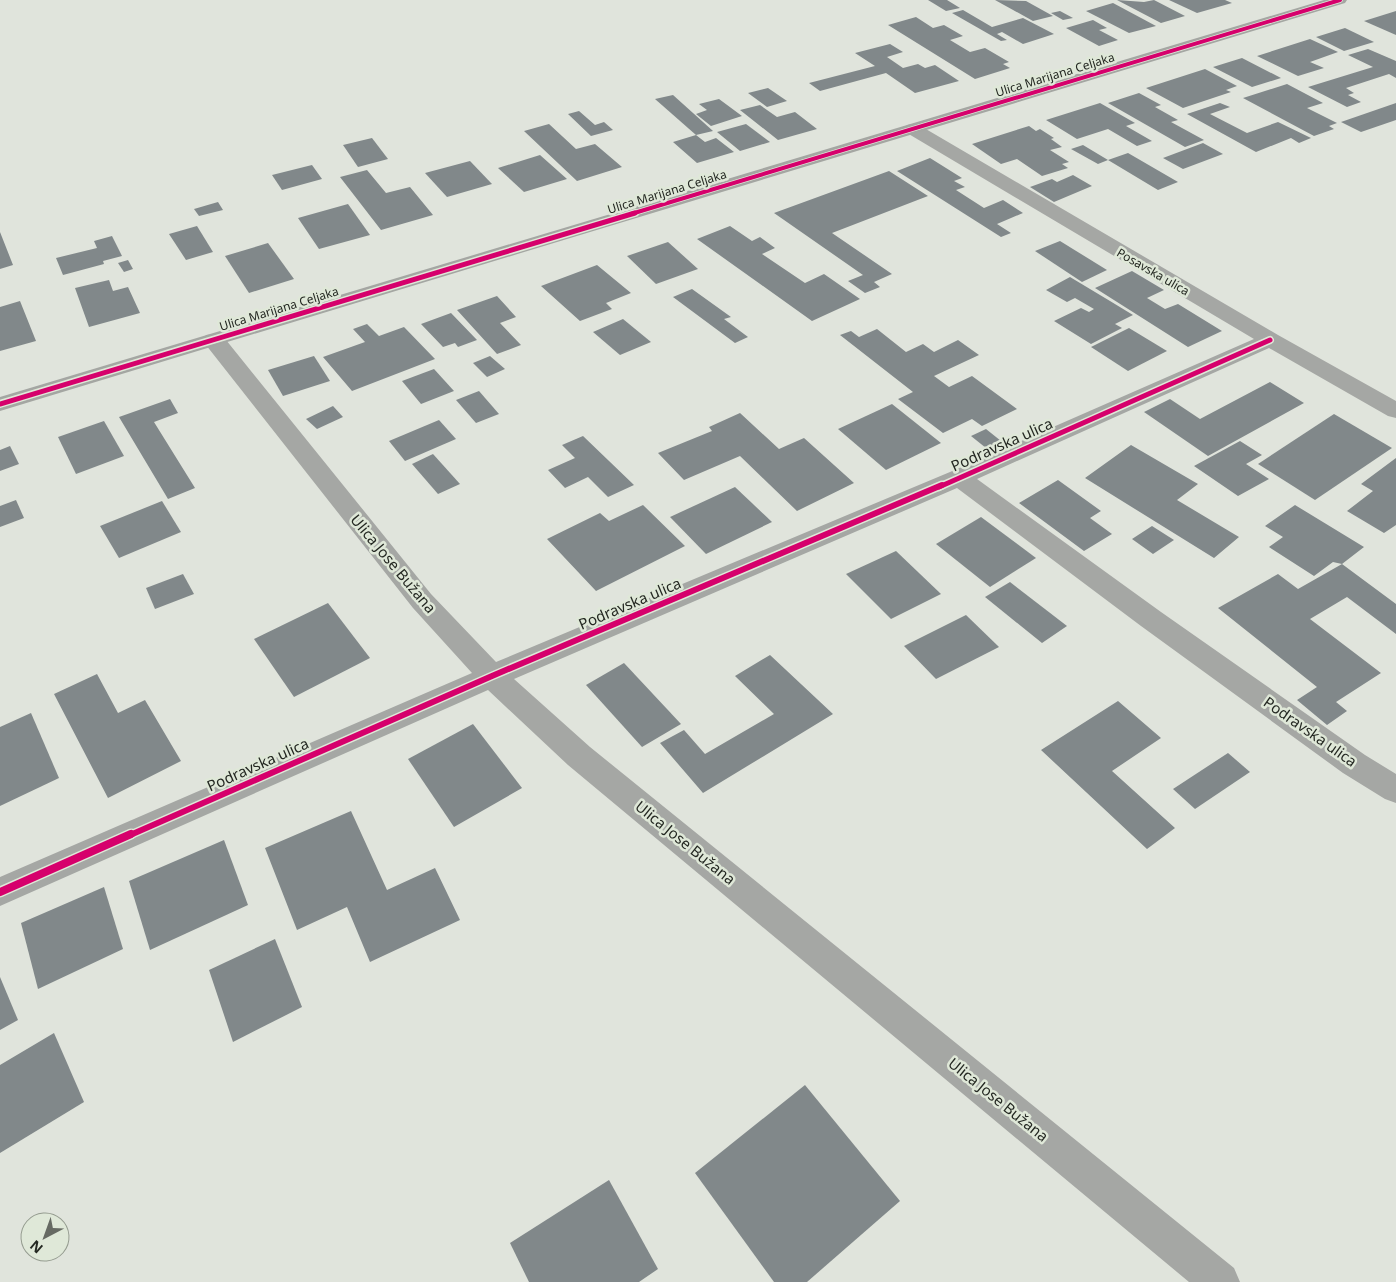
<svg xmlns="http://www.w3.org/2000/svg" width="1396" height="1282" font-family="'Noto Sans',sans-serif">
<style>
.building{fill:#81888a}
.lines{fill:none;stroke-linecap:round;stroke-linejoin:round}
.street{fill:#a5a7a4;fill-rule:evenodd}
.secondary{fill:#a4a6a2;fill-rule:evenodd}
.cycleway-far3-casing{stroke:#dfe8d8;stroke-width:5.5}
.cycleway-far2-casing{stroke:#dfe8d8;stroke-width:8}
.cycleway-far1-casing{stroke:#dfe8d8;stroke-width:9}
.cycleway-casing{stroke:#dfe8d8;stroke-width:11}
.cycleway-far3{stroke:#d6006c;stroke-width:4}
.cycleway-far2{stroke:#d6006c;stroke-width:5}
.cycleway-far1{stroke:#d6006c;stroke-width:6}
.cycleway{stroke:#d6006c;stroke-width:8}
.labels{text-anchor:middle;stroke-width:5;stroke-linejoin:round;paint-order:stroke}
.far-street-label{font-size:12px;fill:#242822;stroke:#dfe8d8}
.street-label{font-size:15px;fill:#242822;stroke:#dfe8d8}
</style>
<rect width="100%" height="100%" fill="#e0e4dc"/>
<g class="building">
<path d="M 928,0 L 947,0 L 960,8 L 946,11 Z"/>
<path d="M 995,0 L 1026,1 L 1053,16 L 1033,21 Z"/>
<path d="M 1117,0 L 1144,2 L 1154,0 L 1185,16 L 1161,23 Z"/>
<path d="M 1169,0 L 1225,0 L 1232,3 L 1197,13 Z"/>
<path d="M 1113,3 L 1156,26 L 1129,33 L 1086,11 Z"/>
<path d="M 963,10 L 992,27 L 1023,18 L 1054,34 L 1023,44 L 1002,32 L 997,34 L 1007,40 L 1001,41 L 952,13 Z"/>
<path d="M 1060,11 L 1073,18 L 1063,20 L 1051,13 Z"/>
<path d="M 1396,11 L 1396,35 L 1364,21 Z"/>
<path d="M 916,17 L 933,28 L 944,25 L 963,36 L 950,40 L 970,52 L 985,48 L 1009,62 L 1003,64 L 1010,68 L 975,79 L 888,25 Z"/>
<path d="M 1093,20 L 1107,28 L 1099,30 L 1118,40 L 1099,46 L 1066,28 Z"/>
<path d="M 1345,28 L 1374,42 L 1344,51 L 1316,37 Z"/>
<path d="M 1310,39 L 1338,52 L 1310,62 L 1324,68 L 1298,76 L 1257,56 Z"/>
<path d="M 890,44 L 903,52 L 887,57 L 903,68 L 918,64 L 925,68 L 935,65 L 959,81 L 915,93 L 886,73 L 820,91 L 809,83 L 875,66 L 855,53 Z"/>
<path d="M 1368,49 L 1396,61 L 1396,78 L 1389,74 L 1346,88 L 1354,93 L 1348,95 L 1361,102 L 1347,107 L 1308,87 L 1373,67 L 1348,55 Z"/>
<path d="M 1242,58 L 1281,78 L 1252,87 L 1213,67 Z"/>
<path d="M 1205,69 L 1237,86 L 1226,90 L 1231,92 L 1183,108 L 1146,88 Z"/>
<path d="M 1287,84 L 1323,103 L 1307,108 L 1337,123 L 1329,126 L 1334,129 L 1314,136 L 1243,98 Z"/>
<path d="M 768,88 L 787,101 L 767,107 L 748,93 Z"/>
<path d="M 1139,93 L 1161,105 L 1155,107 L 1178,120 L 1171,122 L 1204,140 L 1185,147 L 1108,103 Z"/>
<path d="M 673,95 L 713,131 L 696,135 L 655,99 Z"/>
<path d="M 719,99 L 742,116 L 711,126 L 696,114 L 707,110 L 699,104 Z"/>
<path d="M 1100,103 L 1135,123 L 1126,126 L 1152,141 L 1137,146 L 1108,129 L 1077,139 L 1046,120 Z"/>
<path d="M 1220,103 L 1230,107 L 1210,114 L 1247,133 L 1278,122 L 1311,138 L 1299,143 L 1291,138 L 1256,152 L 1187,114 Z"/>
<path d="M 1396,103 L 1396,120 L 1361,132 L 1341,122 Z"/>
<path d="M 760,105 L 777,117 L 795,112 L 817,129 L 778,140 L 740,110 Z"/>
<path d="M 579,111 L 595,125 L 604,122 L 613,130 L 591,136 L 568,114 Z"/>
<path d="M 549,124 L 576,149 L 595,144 L 622,167 L 577,181 L 524,131 Z"/>
<path d="M 746,124 L 770,142 L 740,151 L 717,132 Z"/>
<path d="M 1029,126 L 1036,131 L 1040,129 L 1054,138 L 1051,139 L 1062,147 L 1050,150 L 1069,162 L 1062,164 L 1068,168 L 1042,176 L 1017,159 L 1001,164 L 972,144 Z"/>
<path d="M 696,135 L 705,142 L 716,138 L 734,152 L 697,163 L 673,142 Z"/>
<path d="M 372,138 L 388,159 L 358,167 L 343,145 Z"/>
<path d="M 1203,143 L 1223,154 L 1183,169 L 1163,158 Z"/>
<path d="M 1083,145 L 1108,160 L 1128,153 L 1178,182 L 1158,190 L 1108,160 L 1098,164 L 1071,149 Z"/>
<path d="M 540,155 L 567,179 L 524,192 L 498,168 Z"/>
<path d="M 930,158 L 962,178 L 954,181 L 965,187 L 956,190 L 984,208 L 1003,200 L 1023,213 L 997,224 L 1011,233 L 1001,237 L 897,171 Z"/>
<path d="M 470,161 L 492,184 L 447,197 L 425,173 Z"/>
<path d="M 312,165 L 322,179 L 282,190 L 272,175 Z"/>
<path d="M 367,170 L 386,193 L 410,187 L 433,215 L 381,230 L 340,177 Z"/>
<path d="M 889,171 L 928,196 L 832,233 L 892,274 L 874,282 L 880,287 L 865,293 L 848,281 L 863,275 L 774,213 Z"/>
<path d="M 1073,175 L 1092,186 L 1054,202 L 1030,187 L 1052,179 L 1057,182 Z"/>
<path d="M 218,202 L 223,210 L 199,216 L 194,209 Z"/>
<path d="M 348,204 L 370,235 L 319,249 L 298,218 Z"/>
<path d="M 197,226 L 213,252 L 186,260 L 169,234 Z"/>
<path d="M 730,226 L 752,241 L 760,237 L 775,248 L 762,254 L 805,283 L 824,274 L 860,299 L 812,321 L 697,239 Z"/>
<path d="M 0,232 L 13,265 L 0,269 Z"/>
<path d="M 112,236 L 122,256 L 103,261 L 104,264 L 63,275 L 56,258 L 97,248 L 94,241 Z"/>
<path d="M 1060,241 L 1107,270 L 1082,282 L 1035,251 Z"/>
<path d="M 668,242 L 698,269 L 656,284 L 627,256 Z"/>
<path d="M 268,243 L 294,279 L 249,293 L 225,256 Z"/>
<path d="M 128,260 L 133,269 L 124,272 L 118,263 Z"/>
<path d="M 597,265 L 631,293 L 606,303 L 612,309 L 580,321 L 541,286 Z"/>
<path d="M 1132,271 L 1164,290 L 1147,298 L 1165,309 L 1178,304 L 1222,331 L 1188,347 L 1095,288 Z"/>
<path d="M 1070,277 L 1110,301 L 1133,315 L 1115,324 L 1122,328 L 1091,344 L 1054,321 L 1081,308 L 1089,312 L 1094,309 L 1075,298 L 1067,302 L 1046,290 Z"/>
<path d="M 109,280 L 113,291 L 128,287 L 140,313 L 89,327 L 75,288 Z"/>
<path d="M 692,289 L 731,317 L 724,319 L 748,337 L 735,343 L 673,297 Z"/>
<path d="M 497,296 L 516,317 L 500,323 L 521,345 L 497,354 L 457,310 Z"/>
<path d="M 20,301 L 36,341 L 0,351 L 0,307 Z"/>
<path d="M 451,313 L 477,340 L 458,347 L 455,343 L 443,347 L 421,324 Z"/>
<path d="M 623,319 L 651,342 L 620,355 L 593,332 Z"/>
<path d="M 367,324 L 379,336 L 404,327 L 435,359 L 352,391 L 323,357 L 365,342 L 353,329 Z"/>
<path d="M 1129,328 L 1167,351 L 1128,371 L 1091,347 Z"/>
<path d="M 877,329 L 906,352 L 923,344 L 934,352 L 958,340 L 979,355 L 934,376 L 949,387 L 972,376 L 1017,409 L 982,426 L 972,419 L 943,433 L 898,399 L 913,392 L 840,335 L 851,331 L 859,337 Z"/>
<path d="M 314,356 L 330,381 L 283,396 L 268,370 Z"/>
<path d="M 490,356 L 505,369 L 487,377 L 473,363 Z"/>
<path d="M 434,369 L 454,391 L 421,404 L 402,381 Z"/>
<path d="M 1270,382 L 1304,403 L 1208,456 L 1144,412 L 1170,399 L 1200,419 Z"/>
<path d="M 479,391 L 499,414 L 476,423 L 456,400 Z"/>
<path d="M 170,399 L 178,413 L 154,422 L 195,488 L 168,499 L 119,417 Z"/>
<path d="M 892,404 L 941,443 L 886,470 L 838,429 Z"/>
<path d="M 333,406 L 343,417 L 317,429 L 306,419 Z"/>
<path d="M 740,413 L 779,449 L 804,438 L 854,483 L 797,511 L 740,456 L 684,480 L 658,453 L 712,431 L 709,427 Z"/>
<path d="M 1334,414 L 1392,448 L 1315,500 L 1258,464 Z"/>
<path d="M 439,420 L 456,439 L 405,461 L 389,441 Z"/>
<path d="M 104,421 L 124,456 L 76,474 L 58,437 Z"/>
<path d="M 986,429 L 1001,441 L 986,448 L 971,436 Z"/>
<path d="M 583,436 L 634,485 L 608,497 L 588,477 L 565,488 L 548,470 L 575,458 L 562,445 Z"/>
<path d="M 1240,441 L 1262,455 L 1246,464 L 1269,479 L 1238,496 L 1194,466 Z"/>
<path d="M 1131,445 L 1198,484 L 1177,500 L 1239,537 L 1214,558 L 1085,478 Z"/>
<path d="M 10,446 L 19,464 L 0,471 L 0,450 Z"/>
<path d="M 433,454 L 460,484 L 438,494 L 412,464 Z"/>
<path d="M 1396,458 L 1396,525 L 1384,533 L 1347,511 L 1373,491 L 1361,484 Z"/>
<path d="M 1058,480 L 1101,511 L 1090,518 L 1112,534 L 1084,551 L 1019,503 Z"/>
<path d="M 735,487 L 772,522 L 706,554 L 670,517 Z"/>
<path d="M 16,500 L 24,518 L 0,527 L 0,506 Z"/>
<path d="M 162,501 L 181,532 L 119,558 L 100,526 Z"/>
<path d="M 643,505 L 685,546 L 596,591 L 547,539 L 600,513 L 609,521 Z"/>
<path d="M 1295,505 L 1364,547 L 1342,564 L 1396,604 L 1396,634 L 1347,597 L 1310,619 L 1381,673 L 1336,702 L 1347,711 L 1327,725 L 1297,700 L 1317,687 L 1218,608 L 1278,574 L 1298,589 L 1342,564 L 1333,562 L 1314,576 L 1269,547 L 1283,537 L 1265,526 Z"/>
<path d="M 981,517 L 1036,558 L 990,587 L 936,544 Z"/>
<path d="M 1152,526 L 1174,540 L 1153,554 L 1132,539 Z"/>
<path d="M 896,551 L 941,594 L 891,619 L 846,574 Z"/>
<path d="M 183,574 L 194,594 L 155,609 L 146,588 Z"/>
<path d="M 1010,582 L 1067,626 L 1042,643 L 985,597 Z"/>
<path d="M 328,603 L 370,658 L 294,697 L 254,639 Z"/>
<path d="M 966,615 L 999,647 L 936,679 L 904,646 Z"/>
<path d="M 770,655 L 833,714 L 703,793 L 660,743 L 684,730 L 705,754 L 774,714 L 735,676 Z"/>
<path d="M 624,663 L 681,724 L 642,747 L 586,685 Z"/>
<path d="M 97,674 L 118,713 L 145,700 L 181,761 L 108,798 L 54,694 Z"/>
<path d="M 1118,701 L 1161,738 L 1112,771 L 1175,828 L 1147,849 L 1041,750 Z"/>
<path d="M 31,713 L 59,778 L 0,806 L 0,727 Z"/>
<path d="M 473,724 L 522,788 L 454,827 L 408,759 Z"/>
<path d="M 1228,753 L 1250,772 L 1195,809 L 1173,789 Z"/>
<path d="M 351,811 L 387,890 L 435,868 L 460,920 L 370,962 L 347,907 L 297,930 L 265,848 Z"/>
<path d="M 224,840 L 248,905 L 150,950 L 129,881 Z"/>
<path d="M 104,887 L 123,949 L 38,989 L 21,923 Z"/>
<path d="M 275,939 L 302,1007 L 233,1042 L 209,970 Z"/>
<path d="M 0,977 L 18,1020 L 0,1030 Z"/>
<path d="M 54,1033 L 84,1102 L 0,1153 L 0,1065 Z"/>
<path d="M 805,1085 L 900,1201 L 807,1282 L 774,1282 L 695,1173 Z"/>
<path d="M 609,1180 L 658,1269 L 639,1282 L 529,1282 L 510,1243 Z"/>
</g>
<g class="lines">
<path class="street" d="M 913,124 L 919,125 L 1278,335 L 1396,401 L 1396,418 L 1388,416 L 1269,348 L 977,479 L 1161,612 L 1365,755 L 1396,774 L 1396,803 L 1385,799 L 1343,773 L 1141,626 L 957,488 L 514,679 L 590,747 L 1234,1268 L 1240,1282 L 1189,1282 L 568,765 L 488,690 L 0,906 L 0,877 L 472,673 L 413,608 L 206,345 L 203,340 L 206,335 L 214,334 L 222,335 L 431,594 L 496,662 L 950,472 L 1254,339 L 907,133 L 904,129 L 907,125 Z"/>
<path class="secondary" d="M 1324,0 L 1347,0 L 1345,3 L 0,411 L 0,397 Z"/>
<g class="cycleway-far3-casing">
<path id="cycleway-far3" d="M 631,214 L 1340,0"/>
</g>
<g class="cycleway-far2-casing">
<g id="cycleway-far2">
<path d="M 0,404 L 635,213"/>
<path d="M 939,487 L 1270,340"/>
</g>
</g>
<g class="cycleway-far1-casing">
<path id="cycleway-far1" d="M 128,836 L 492,676 L 942,485"/>
</g>
<g class="cycleway-casing">
<path id="cycleway" d="M 0,892 L 131,834"/>
</g>
<use href="#cycleway-far3" class="cycleway-far3"/>
<use href="#cycleway-far2" class="cycleway-far2"/>
<use href="#cycleway-far1" class="cycleway-far1"/>
<use href="#cycleway" class="cycleway"/>
</g>
<g class="labels">
<g class="far-street-label">
<text transform="translate(1055 75) rotate(-17)" y="4">Ulica Marijana Celjaka</text>
<text transform="translate(667 192) rotate(-17)" y="4">Ulica Marijana Celjaka</text>
<text transform="translate(1153 272) rotate(30)" y="4">Posavska ulica</text>
<text transform="translate(279 309) rotate(-17)" y="4">Ulica Marijana Celjaka</text>
</g>
<g class="street-label">
<text transform="translate(1002 445) rotate(-24)" y="5">Podravska ulica</text>
<text transform="translate(393 564) rotate(50)" y="5">Ulica Jose Bužana</text>
<text transform="translate(630 604) rotate(-23)" y="5">Podravska ulica</text>
<text transform="translate(1310 732) rotate(35)" y="5">Podravska ulica</text>
<text transform="translate(258 765) rotate(-24)" y="5">Podravska ulica</text>
<text transform="translate(685 843) rotate(39)" y="5">Ulica Jose Bužana</text>
<text transform="translate(998 1100) rotate(39)" y="5">Ulica Jose Bužana</text>
</g>
</g>
<g transform="translate(45 1237) rotate(221)"><circle r="24" fill="#dfe8d8" stroke="#949b8f"/>
<path d="M0-4L9 19L0 12L-9 19Z" fill="#666a63"/>
<text y="-8" font-size="14" font-weight="bold" text-anchor="middle" fill="#242822">N</text>
</g>
</svg>
